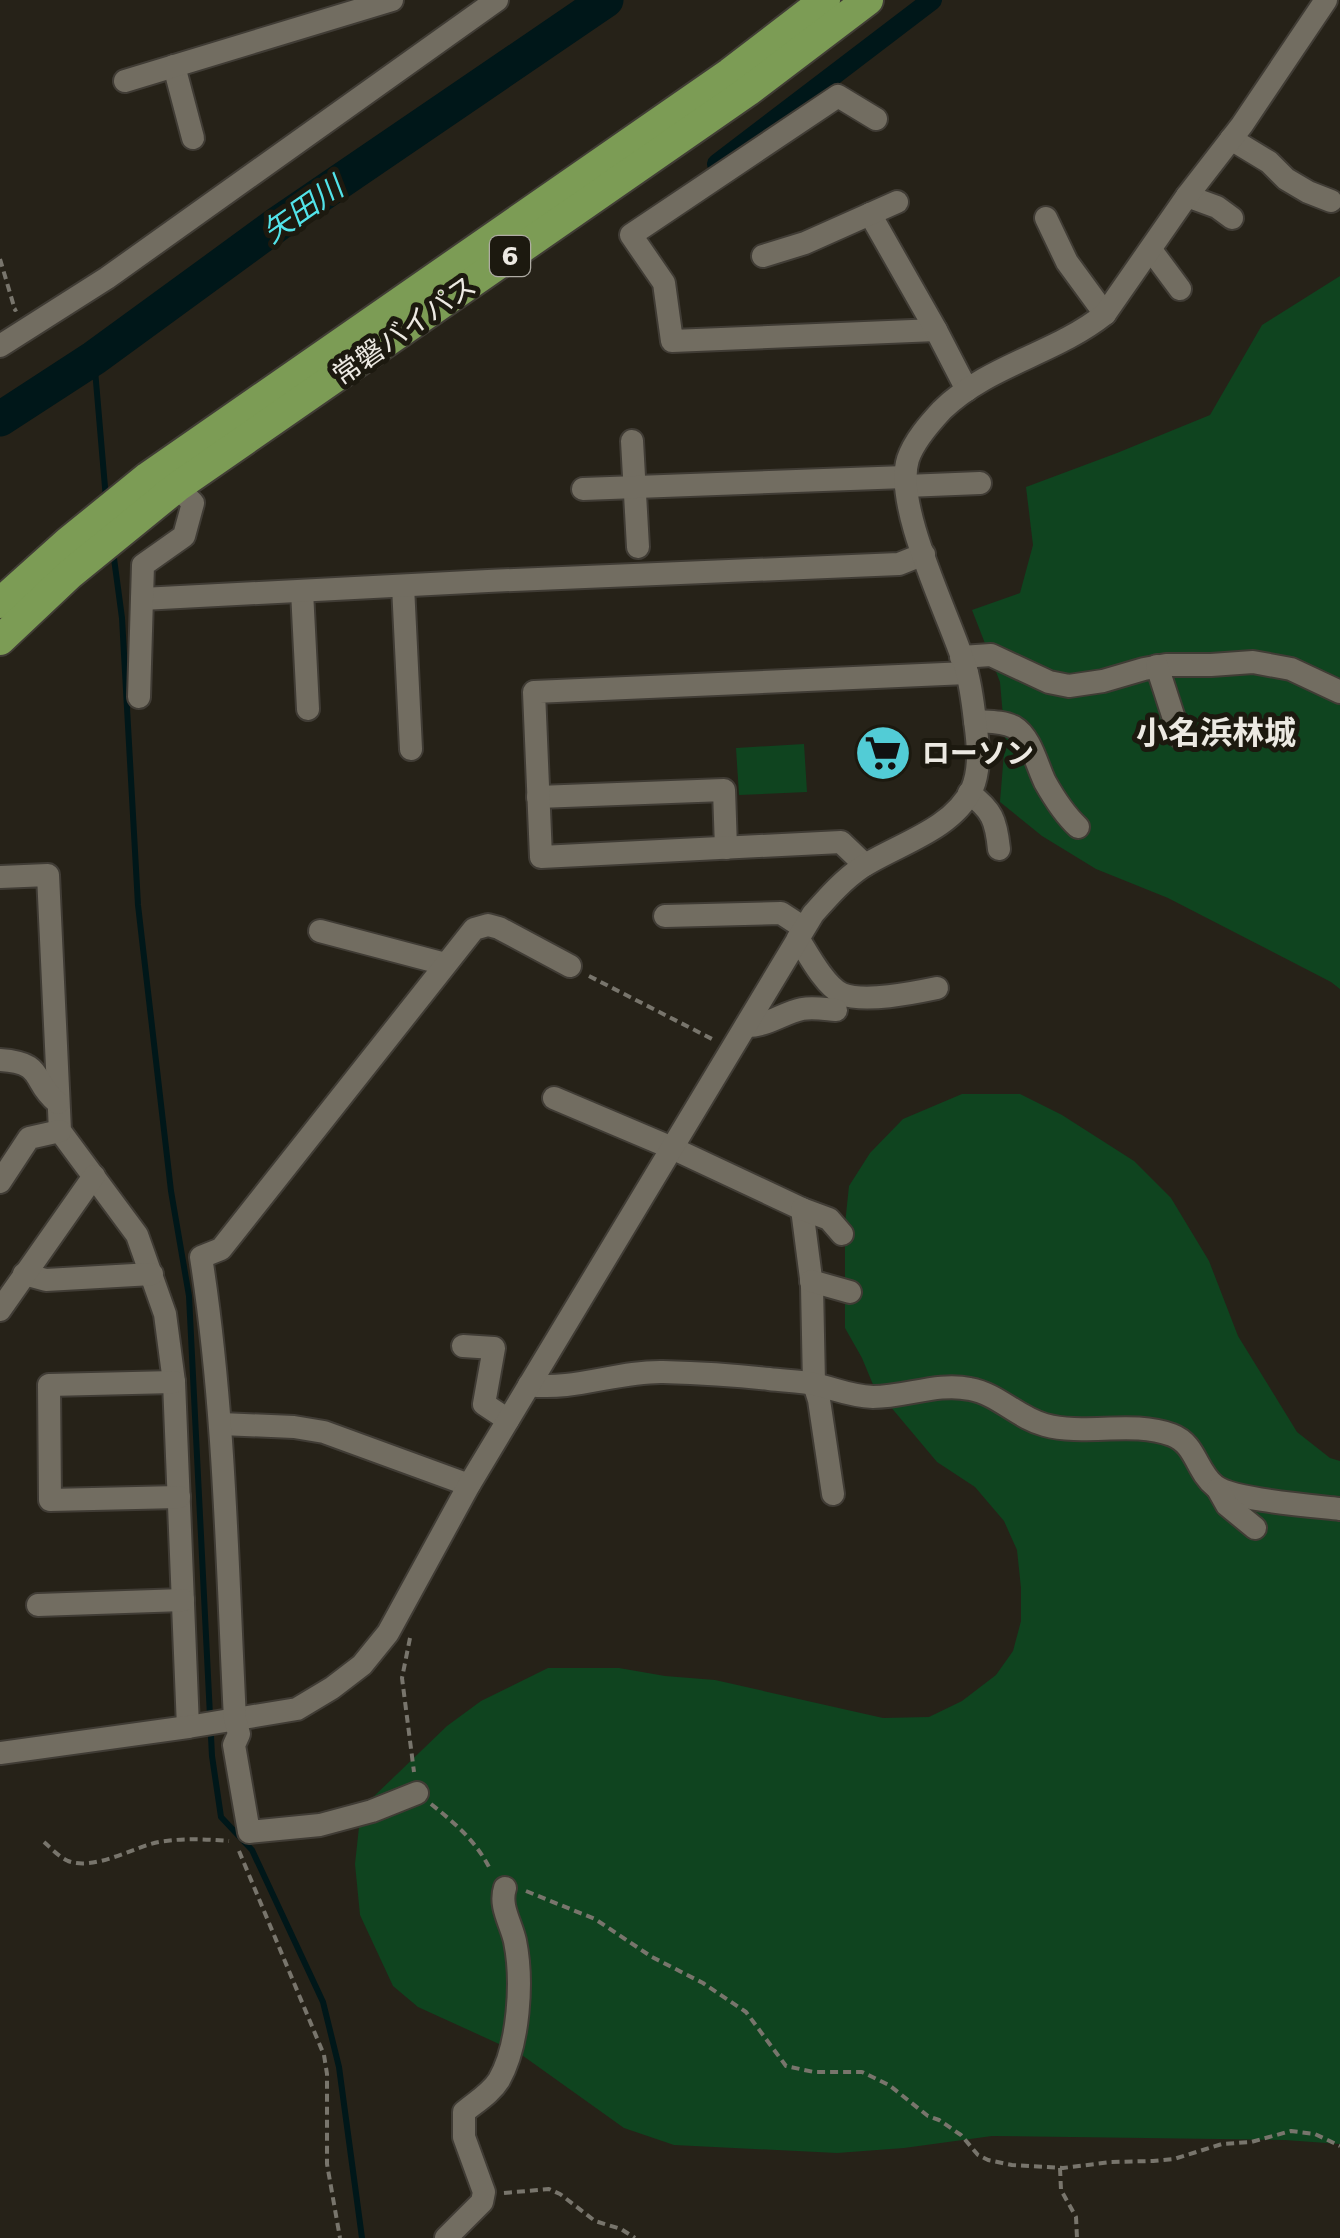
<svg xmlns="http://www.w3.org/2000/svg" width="1340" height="2238" font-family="'DejaVu Sans','Noto Sans JP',sans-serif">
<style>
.green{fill:#0f441f}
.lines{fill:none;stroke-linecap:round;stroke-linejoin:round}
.stream{stroke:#001719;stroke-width:6}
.canal{stroke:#001719;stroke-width:20}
.river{stroke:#001719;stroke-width:35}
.minor-casing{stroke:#403c35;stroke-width:26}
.trunk-casing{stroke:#403c35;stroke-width:34}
.path{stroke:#78756c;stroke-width:4;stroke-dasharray:8 5;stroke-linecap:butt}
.minor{stroke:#726d61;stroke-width:22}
.trunk{stroke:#7c9c55;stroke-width:30}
.labels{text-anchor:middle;stroke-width:10;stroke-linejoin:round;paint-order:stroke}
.shield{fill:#1c190f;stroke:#aeaba3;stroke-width:2.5}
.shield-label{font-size:25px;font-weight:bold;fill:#ece9e2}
.street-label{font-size:28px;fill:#ece9e2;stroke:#1c190f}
.poi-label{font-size:28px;font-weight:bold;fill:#ece9e2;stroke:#1c190f;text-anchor:start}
.water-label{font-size:30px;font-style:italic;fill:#52e3e9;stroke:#1c190f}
.quarter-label{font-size:32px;font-weight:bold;fill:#ece9e2;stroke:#1c190f}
</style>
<rect width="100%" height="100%" fill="#262218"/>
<g class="green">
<path d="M 1340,276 L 1340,989 L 1331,982 L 1168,898 L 1096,869 L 1042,836 L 1000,802 L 1005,740 L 1000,682 L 972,610 L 1020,593 L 1033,545 L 1026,487 L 1117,453 L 1210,415 L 1262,325 Z"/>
<path d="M 804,744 L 807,792 L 739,795 L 736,748 Z"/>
<path d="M 962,1094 L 1020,1094 L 1062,1115 L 1134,1161 L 1171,1198 L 1209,1261 L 1238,1336 L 1297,1432 L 1330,1458 L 1340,1461 L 1340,2144 L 1285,2140 L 992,2136 L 904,2148 L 837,2153 L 674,2145 L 624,2128 L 519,2053 L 418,2007 L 393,1986 L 360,1915 L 355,1864 L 359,1827 L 368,1802 L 447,1726 L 481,1701 L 548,1668 L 619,1668 L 665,1676 L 715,1680 L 883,1718 L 929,1717 L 962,1701 L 996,1675 L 1013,1651 L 1021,1621 L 1021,1588 L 1017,1550 L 1004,1521 L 975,1487 L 937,1462 L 874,1387 L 862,1358 L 845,1328 L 845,1224 L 849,1186 L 870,1153 L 903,1119 Z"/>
</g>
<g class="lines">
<g class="stream">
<path d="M 94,358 L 106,499"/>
<path d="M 113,551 L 122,618 L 138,905 L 171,1191 L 189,1296 L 212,1756 L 221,1817 L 252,1850 L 323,2002 L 339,2067 L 362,2238"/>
</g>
<path class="canal" d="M 717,164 L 932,0"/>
<path class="river" d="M 0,419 L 94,358 L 279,223 L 606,0"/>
<g class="minor-casing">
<g id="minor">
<path d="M 174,66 L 193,138"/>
<path d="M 125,81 L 392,0"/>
<path d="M 876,119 L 838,96 L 631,235 L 664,283 L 672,341 L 936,330"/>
<path d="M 1231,139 L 1269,162 L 1286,179 L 1308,192 L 1331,201"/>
<path d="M 1187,196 L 1217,207 L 1232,218"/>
<path d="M 870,214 L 936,330 L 967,390"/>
<path d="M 1046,218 L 1067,262 L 1105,314"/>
<path d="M 1151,250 L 1180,289"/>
<path d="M 763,256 L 805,243 L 897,202"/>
<path d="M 0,346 L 107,278 L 497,0"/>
<path d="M 632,441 L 638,547"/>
<path d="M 906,486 L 980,483"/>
<path d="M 583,489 L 905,477"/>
<path d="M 403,586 L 411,749"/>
<path d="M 302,591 L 308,709"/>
<path d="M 142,599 L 488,581 L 899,564 L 924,554"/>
<path d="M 961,657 L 991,655 L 1049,682 L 1069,686 L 1103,681 L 1144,669 L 1166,665 L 1211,665 L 1253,662 L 1291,669 L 1340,692"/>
<path d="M 1157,666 L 1180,737"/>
<path d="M 139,697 L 143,565 L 184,536 L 193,503 L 177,487"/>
<path d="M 975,721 C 987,722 1003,721 1014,727 C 1031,737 1037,766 1045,782 C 1054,798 1065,815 1078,827"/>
<path d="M 969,793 C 992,810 996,820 999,849"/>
<path d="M 538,797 L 724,790 L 726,848"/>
<path d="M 865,865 L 841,842 L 541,857 L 534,692 L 967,673"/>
<path d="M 0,877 L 48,875 L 60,1131 L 137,1235 L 165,1314 L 174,1382 L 188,1727"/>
<path d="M 665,916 L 781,913 L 804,928"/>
<path d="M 320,931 L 445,964"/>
<path d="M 798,938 C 808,954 825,986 842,994 C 865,1003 913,993 937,988"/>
<path d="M 746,1026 C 765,1027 783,1013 802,1009 C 813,1007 824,1009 836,1010"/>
<path d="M 0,1060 C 47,1063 30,1081 58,1103"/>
<path d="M 554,1098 L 672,1148 L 802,1209 L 812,1286 L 814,1384 L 819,1400 L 833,1494"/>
<path d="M 0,1182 L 29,1138 L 60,1131"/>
<path d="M 802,1209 L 829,1219 L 842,1234"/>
<path d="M 24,1274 L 46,1280 L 152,1274"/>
<path d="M 811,1281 L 850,1292"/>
<path d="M 0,1310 L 94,1176"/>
<path d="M 463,1346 L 494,1348 L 484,1404 L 508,1420"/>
<path d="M 174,1382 L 49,1385 L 50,1500 L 179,1497"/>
<path d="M 529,1385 C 574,1391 618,1371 663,1372 C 699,1373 734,1375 769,1379 C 784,1381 800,1381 814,1384 C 836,1389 849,1396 873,1397 C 906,1397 938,1382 970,1389 C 998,1394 1018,1418 1045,1425 C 1085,1436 1132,1420 1172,1435 C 1196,1444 1196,1471 1215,1486 C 1232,1500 1314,1506 1340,1509"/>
<path d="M 221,1424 L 294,1427 L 324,1432 L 469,1485"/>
<path d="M 1218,1489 L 1227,1505 L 1255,1528"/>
<path d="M 38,1605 L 183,1600"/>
<path d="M 0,1753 L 188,1727 L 297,1709 L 332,1688 L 362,1665 L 388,1633 L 469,1485 L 813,914 C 829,896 843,880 862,867 C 898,844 952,830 972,789 C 981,768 978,743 975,721 C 973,704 971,686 966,669 C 951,619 893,507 908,459 C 914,441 929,424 942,410 C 988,365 1055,354 1105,314 L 1187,196 L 1242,125 L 1326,0"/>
<path d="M 417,1793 L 372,1811 L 320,1825 L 249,1832 L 234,1745 L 239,1734 L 235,1719 C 227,1565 225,1410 201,1257 L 221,1249 L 474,929 L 488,925 L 499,928 L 570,966"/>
<path d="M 446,2238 L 482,2202 L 484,2192 L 464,2137 L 464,2112 C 476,2102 491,2093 499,2080 C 519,2045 523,1981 515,1941 C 511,1923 499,1906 505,1888"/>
</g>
</g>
<g class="trunk-casing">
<g id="trunk">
<path d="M 0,603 L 68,542 L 148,477 L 730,73 L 825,0"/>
<path d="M 0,640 L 70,574 L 177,487 L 748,91 L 868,0"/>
</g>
</g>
<g class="path">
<path d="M 0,259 L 15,310 L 17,309"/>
<path d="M 589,976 L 714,1040"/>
<path d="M 410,1638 L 402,1678 L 414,1772"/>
<path d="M 431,1804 C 456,1824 477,1842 491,1871"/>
<path d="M 44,1842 C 51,1848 59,1857 68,1861 C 95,1871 133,1847 159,1842 C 183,1838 205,1839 229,1841"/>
<path d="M 239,1851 L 324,2055 L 327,2074 L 327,2164 L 340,2238"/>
<path d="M 526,1891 L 595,1919 L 652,1957 L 703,1983 L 746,2012 L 786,2066 L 814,2072 L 862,2072 L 889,2085 L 928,2116 L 939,2120 L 961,2135 L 978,2155 L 988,2160 L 1012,2165 L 1063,2168 L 1111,2162 L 1153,2161 L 1174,2159 L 1222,2144 L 1251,2142 L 1291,2131 L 1315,2134 L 1340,2146"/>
<path d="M 1060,2168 L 1061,2190 L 1076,2217 L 1077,2238"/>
<path d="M 504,2193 L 549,2189 L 560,2194 L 595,2221 L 621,2229 L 635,2238"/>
</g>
<use href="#minor" class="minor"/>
<use href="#trunk" class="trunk"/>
</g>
<defs>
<g id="supermarket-disc" transform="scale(2.875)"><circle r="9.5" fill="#52ccd6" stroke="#1c190f"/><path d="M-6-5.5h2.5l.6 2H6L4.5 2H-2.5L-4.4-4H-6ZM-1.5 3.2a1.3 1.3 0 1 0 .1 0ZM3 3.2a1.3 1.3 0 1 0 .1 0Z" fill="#111"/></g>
</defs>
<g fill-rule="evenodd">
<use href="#supermarket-disc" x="883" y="753"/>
</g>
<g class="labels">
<rect class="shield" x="490" y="236" width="40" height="40" rx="8"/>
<g class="shield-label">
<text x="510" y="265">6</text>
</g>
<g class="street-label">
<text transform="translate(404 330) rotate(-35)" y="10">常磐バイパス</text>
</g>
<g class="poi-label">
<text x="922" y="763">ローソン</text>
</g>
<g class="water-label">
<text transform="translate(303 210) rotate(-35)" y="10">矢田川</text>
</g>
<g class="quarter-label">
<text x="1216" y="744">小名浜林城</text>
</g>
</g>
</svg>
